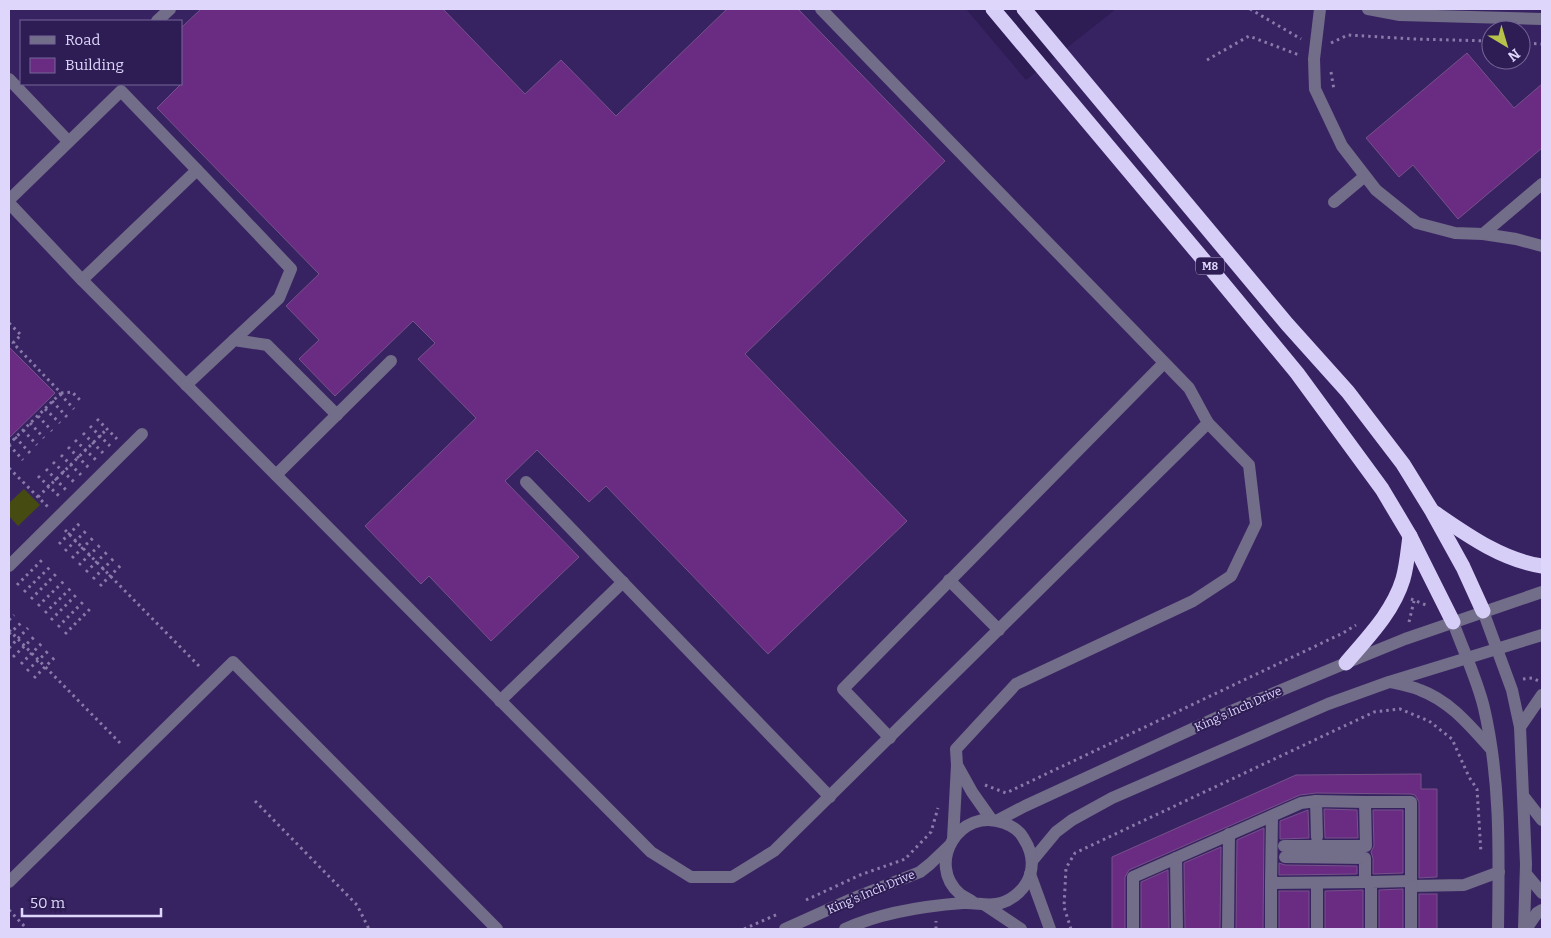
<svg xmlns="http://www.w3.org/2000/svg" width="1551" height="938" font-family="Bitter,serif">
<style>
.built{fill:#382362;fill-rule:evenodd}
.green{fill:#454b11}
.building{fill:#692c82;stroke:#775189}
.lines{fill:none;stroke-linecap:round;stroke-linejoin:round}
.path{stroke:#887ba9;stroke-width:3;stroke-dasharray:2.5 4;stroke-linecap:butt}
.minor{stroke:#726d89;stroke-width:12}
.highway{stroke:#d7cef8;stroke-width:15}
.labels{text-anchor:middle;stroke-width:4;stroke-linejoin:round;paint-order:stroke}
.shield{fill:#2e1c54;stroke:#a99fc9;stroke-width:1}
.shield-label{font-size:11px;font-weight:bold;fill:#ded7fb}
.street-label{font-size:12px;fill:#ded7fb;stroke:#2e1c54}
</style>
<rect width="100%" height="100%" fill="#2e1c54"/>
<path class="built" d="M 9,9 L 966,9 L 1026,80 L 1116,9 L 1542,9 L 1542,929 L 9,929 ZM 21,21 L 181,21 L 181,84 L 21,84 ZM 1491,30 L 1521,30 L 1521,60 L 1491,60 Z"/>
<path class="green" d="M 24,489 L 40,505 L 18,526 L 9,516 L 9,503 Z"/>
<g class="building">
<path d="M 201,9 L 443,9 L 525,94 L 561,60 L 616,116 L 727,9 L 798,9 L 945,161 L 745,354 L 907,521 L 768,654 L 606,486 L 589,502 L 537,450 L 505,481 L 579,557 L 491,641 L 429,576 L 421,584 L 365,526 L 476,418 L 418,359 L 435,343 L 413,321 L 335,396 L 299,359 L 319,340 L 286,306 L 319,274 L 157,108 L 181,84 L 181,28 Z"/>
<path d="M 1467,53 L 1514,108 L 1542,84 L 1542,148 L 1458,219 L 1413,165 L 1399,177 L 1366,138 Z"/>
<path d="M 9,347 L 55,393 L 9,438 Z"/>
<path d="M 1421,774 L 1421,789 L 1437,789 L 1437,877 L 1419,878 L 1419,802 L 1415,795 L 1411,794 L 1316,793 L 1300,795 L 1129,870 L 1125,877 L 1125,929 L 1112,929 L 1112,857 L 1296,775 Z"/>
<path d="M 1324,809 L 1357,810 L 1358,838 L 1325,838 Z"/>
<path d="M 1308,810 L 1309,838 L 1280,839 L 1280,821 Z"/>
<path d="M 1373,810 L 1403,810 L 1403,873 L 1373,874 L 1373,858 L 1371,852 L 1374,846 Z"/>
<path d="M 1264,828 L 1263,929 L 1236,929 L 1237,840 Z"/>
<path d="M 1221,847 L 1220,929 L 1185,929 L 1184,863 Z"/>
<path d="M 1279,863 L 1285,865 L 1357,866 L 1357,874 L 1279,875 Z"/>
<path d="M 1168,870 L 1169,929 L 1141,929 L 1141,882 Z"/>
<path d="M 1403,889 L 1403,929 L 1379,929 L 1379,890 Z"/>
<path d="M 1363,890 L 1363,929 L 1325,929 L 1325,891 Z"/>
<rect x="1279" y="891" width="30" height="38"/>
<rect x="1419" y="894" width="18" height="35"/>
</g>
<g class="lines">
<g class="path">
<path d="M 1250,9 L 1301,39"/>
<path d="M 1331,43 L 1348,35 L 1414,39 L 1491,41"/>
<path d="M 1521,43 L 1542,44"/>
<path d="M 1207,60 L 1249,36 L 1299,55"/>
<path d="M 1331,72 L 1334,90"/>
<path d="M 9,323 L 21,335 L 13,343 L 61,393 L 9,444"/>
<path d="M 61,393 L 72,392 L 82,402"/>
<path d="M 60,394 L 74,409"/>
<path d="M 52,401 L 67,417"/>
<path d="M 45,409 L 60,423"/>
<path d="M 38,416 L 52,431"/>
<path d="M 97,419 L 117,439"/>
<path d="M 30,423 L 44,438"/>
<path d="M 90,426 L 110,446"/>
<path d="M 23,430 L 37,445"/>
<path d="M 83,433 L 103,453"/>
<path d="M 15,437 L 30,453"/>
<path d="M 75,440 L 96,460"/>
<path d="M 9,445 L 23,460"/>
<path d="M 68,447 L 89,468"/>
<path d="M 61,455 L 81,475"/>
<path d="M 53,462 L 74,482"/>
<path d="M 9,468 L 49,508"/>
<path d="M 46,469 L 66,490"/>
<path d="M 38,476 L 59,496"/>
<path d="M 38,497 L 107,429"/>
<path d="M 65,530 L 199,666"/>
<path d="M 59,544 L 80,523"/>
<path d="M 65,551 L 87,530"/>
<path d="M 72,558 L 94,537"/>
<path d="M 79,565 L 101,544"/>
<path d="M 86,572 L 108,551"/>
<path d="M 93,579 L 114,558"/>
<path d="M 17,585 L 43,559"/>
<path d="M 100,586 L 121,565"/>
<path d="M 24,592 L 50,567"/>
<path d="M 31,599 L 57,573"/>
<path d="M 1411,599 L 1426,605"/>
<path d="M 38,606 L 64,581"/>
<path d="M 45,613 L 71,588"/>
<path d="M 9,620 L 14,615"/>
<path d="M 51,620 L 77,594"/>
<path d="M 1409,622 L 1414,601"/>
<path d="M 58,627 L 84,601"/>
<path d="M 9,630 L 120,743"/>
<path d="M 9,634 L 22,622"/>
<path d="M 65,634 L 91,608"/>
<path d="M 9,648 L 28,628"/>
<path d="M 13,657 L 35,636"/>
<path d="M 21,664 L 42,643"/>
<path d="M 27,671 L 49,650"/>
<path d="M 34,678 L 56,656"/>
<path d="M 1523,679 L 1532,678 L 1539,681"/>
<path d="M 985,785 L 1006,793 L 1343,633 L 1356,625"/>
<path d="M 255,801 L 357,905 L 369,929"/>
<path d="M 907,857 L 931,832 L 938,808"/>
<path d="M 806,900 L 860,875 L 908,858"/>
<path d="M 9,910 L 27,929"/>
<path d="M 744,929 L 778,914"/>
<path d="M 936,929 L 936,921"/>
<path d="M 1071,929 L 1064,907 L 1066,868 L 1075,853 L 1374,712 L 1400,709 L 1429,721 L 1452,739 L 1469,777 L 1477,789 L 1481,853"/>
</g>
<g class="minor">
<path d="M 1320,9 L 1314,59 L 1315,89 L 1342,146 L 1376,190 L 1417,223 L 1455,233 L 1483,234 L 1516,239 L 1542,246"/>
<path d="M 1368,9 L 1400,15 L 1542,19"/>
<path d="M 157,21 L 170,9"/>
<path d="M 9,79 L 68,141"/>
<path d="M 197,170 L 291,269 L 279,298 L 234,340"/>
<path d="M 9,200 L 121,91 L 197,170 L 82,280"/>
<path d="M 1334,202 L 1365,176"/>
<path d="M 9,203 L 82,280 L 651,852 L 691,877 L 732,877 L 774,851 L 1208,423 L 1189,388 L 821,9"/>
<path d="M 1483,234 L 1542,184"/>
<path d="M 186,385 L 234,340 L 267,345 L 337,415"/>
<path d="M 276,475 L 391,361"/>
<path d="M 526,482 L 830,797"/>
<path d="M 9,566 L 142,434"/>
<path d="M 949,580 L 999,630"/>
<path d="M 1483,611 L 1512,690 L 1520,727 L 1526,864 L 1524,929"/>
<path d="M 1453,622 C 1463,650 1477,679 1484,708 C 1501,781 1499,855 1498,929"/>
<path d="M 1390,682 C 1399,684 1410,686 1420,690 C 1450,701 1470,726 1491,749"/>
<path d="M 500,701 L 623,582"/>
<path d="M 1520,727 L 1542,695"/>
<path d="M 890,738 L 843,689 L 1164,363"/>
<path d="M 957,765 L 972,792 L 991,819"/>
<path d="M 1524,797 L 1542,820"/>
<path d="M 1316,801 L 1317,837"/>
<path d="M 1272,816 L 1271,883 L 1371,882"/>
<path d="M 998,820 L 1025,806 L 1229,712 L 1346,663 L 1405,639 L 1542,592"/>
<path d="M 953,839 L 957,765 L 956,749 L 1016,684 L 1193,601 L 1231,576 L 1256,524 L 1249,465 L 1208,423"/>
<path d="M 1284,846 L 1366,846 L 1365,802 L 1411,802 L 1411,886 L 1464,885 L 1499,872"/>
<path d="M 1285,857 L 1365,858 L 1365,882"/>
<path d="M 1176,858 L 1177,929"/>
<path d="M 1032,861 L 1056,832 L 1072,820 L 1112,798 L 1328,704 L 1389,682 L 1542,635"/>
<path d="M 1030,874 L 1050,929"/>
<path d="M 1527,875 L 1542,893"/>
<path d="M 9,882 L 233,662 L 497,929"/>
<path d="M 1271,883 L 1271,929"/>
<path d="M 985,905 L 1021,929"/>
<path d="M 785,929 L 854,898 L 920,872 L 930,864 L 949,846"/>
<path d="M 845,929 C 882,912 924,906 963,903 C 976,902 989,907 1001,903 C 1014,899 1026,888 1030,875 C 1034,862 1031,850 1024,839 C 1020,831 1012,826 1004,823 C 960,806 925,864 960,894 C 964,897 969,899 973,902"/>
<path d="M 1133,929 L 1133,877 L 1301,803 L 1316,801 L 1365,802"/>
<path d="M 1228,929 L 1229,834"/>
<path d="M 1317,929 L 1317,883"/>
<path d="M 1371,929 L 1371,882 L 1411,881"/>
<path d="M 1411,929 L 1411,886"/>
<path d="M 1526,929 L 1537,913 L 1542,910"/>
</g>
<g class="highway">
<path d="M 993,9 L 1207,264 L 1297,373 L 1382,489 L 1410,536 L 1453,622"/>
<path d="M 1024,9 L 1287,324 L 1348,392 L 1403,464 L 1432,511 L 1463,567 L 1483,611"/>
<path d="M 1435,513 C 1467,535 1502,560 1542,566"/>
<path d="M 1346,663 C 1368,637 1393,612 1403,579 C 1407,565 1408,550 1410,536"/>
</g>
</g>
<g class="labels">
<rect class="shield" x="1196" y="257.5" width="28" height="17" rx="4"/>
<g class="shield-label">
<text x="1210" y="270">M8</text>
</g>
<g class="street-label">
<text transform="translate(1238 709) rotate(-24)" y="4">King's Inch Drive</text>
<text transform="translate(871 892) rotate(-23)" y="4">King's Inch Drive</text>
</g>
</g>
<rect width="1551" height="938" fill="none" stroke="#ded7fb" stroke-width="20"/>
<rect x="20" y="20" width="162" height="65" fill="#2e1c54" stroke="#746797"/>
<rect x="30" y="36" width="25" height="8" fill="#726d89" stroke="#746797"/>
<text x="65" y="45" font-size="15" fill="#ded7fb">Road</text>
<rect x="30" y="58" width="25" height="15" fill="#692c82" stroke="#746797"/>
<text x="65" y="70" font-size="15" fill="#ded7fb">Building</text>
<g transform="translate(1506 45) rotate(142)"><circle r="24" fill="#2e1c54" stroke="#746797"/>
<path d="M0-4L9 19L0 12L-9 19Z" fill="#b6c249"/>
<text y="-8" font-size="14" font-weight="bold" text-anchor="middle" fill="#ded7fb">N</text>
</g>
<path d="M22 908v8h139v-8" fill="none" stroke="#ded7fb" stroke-width="2.5"/>
<text x="30" y="908" font-size="15" fill="#ded7fb" stroke="#2e1c54" stroke-width="4" paint-order="stroke">50 m</text>
</svg>
